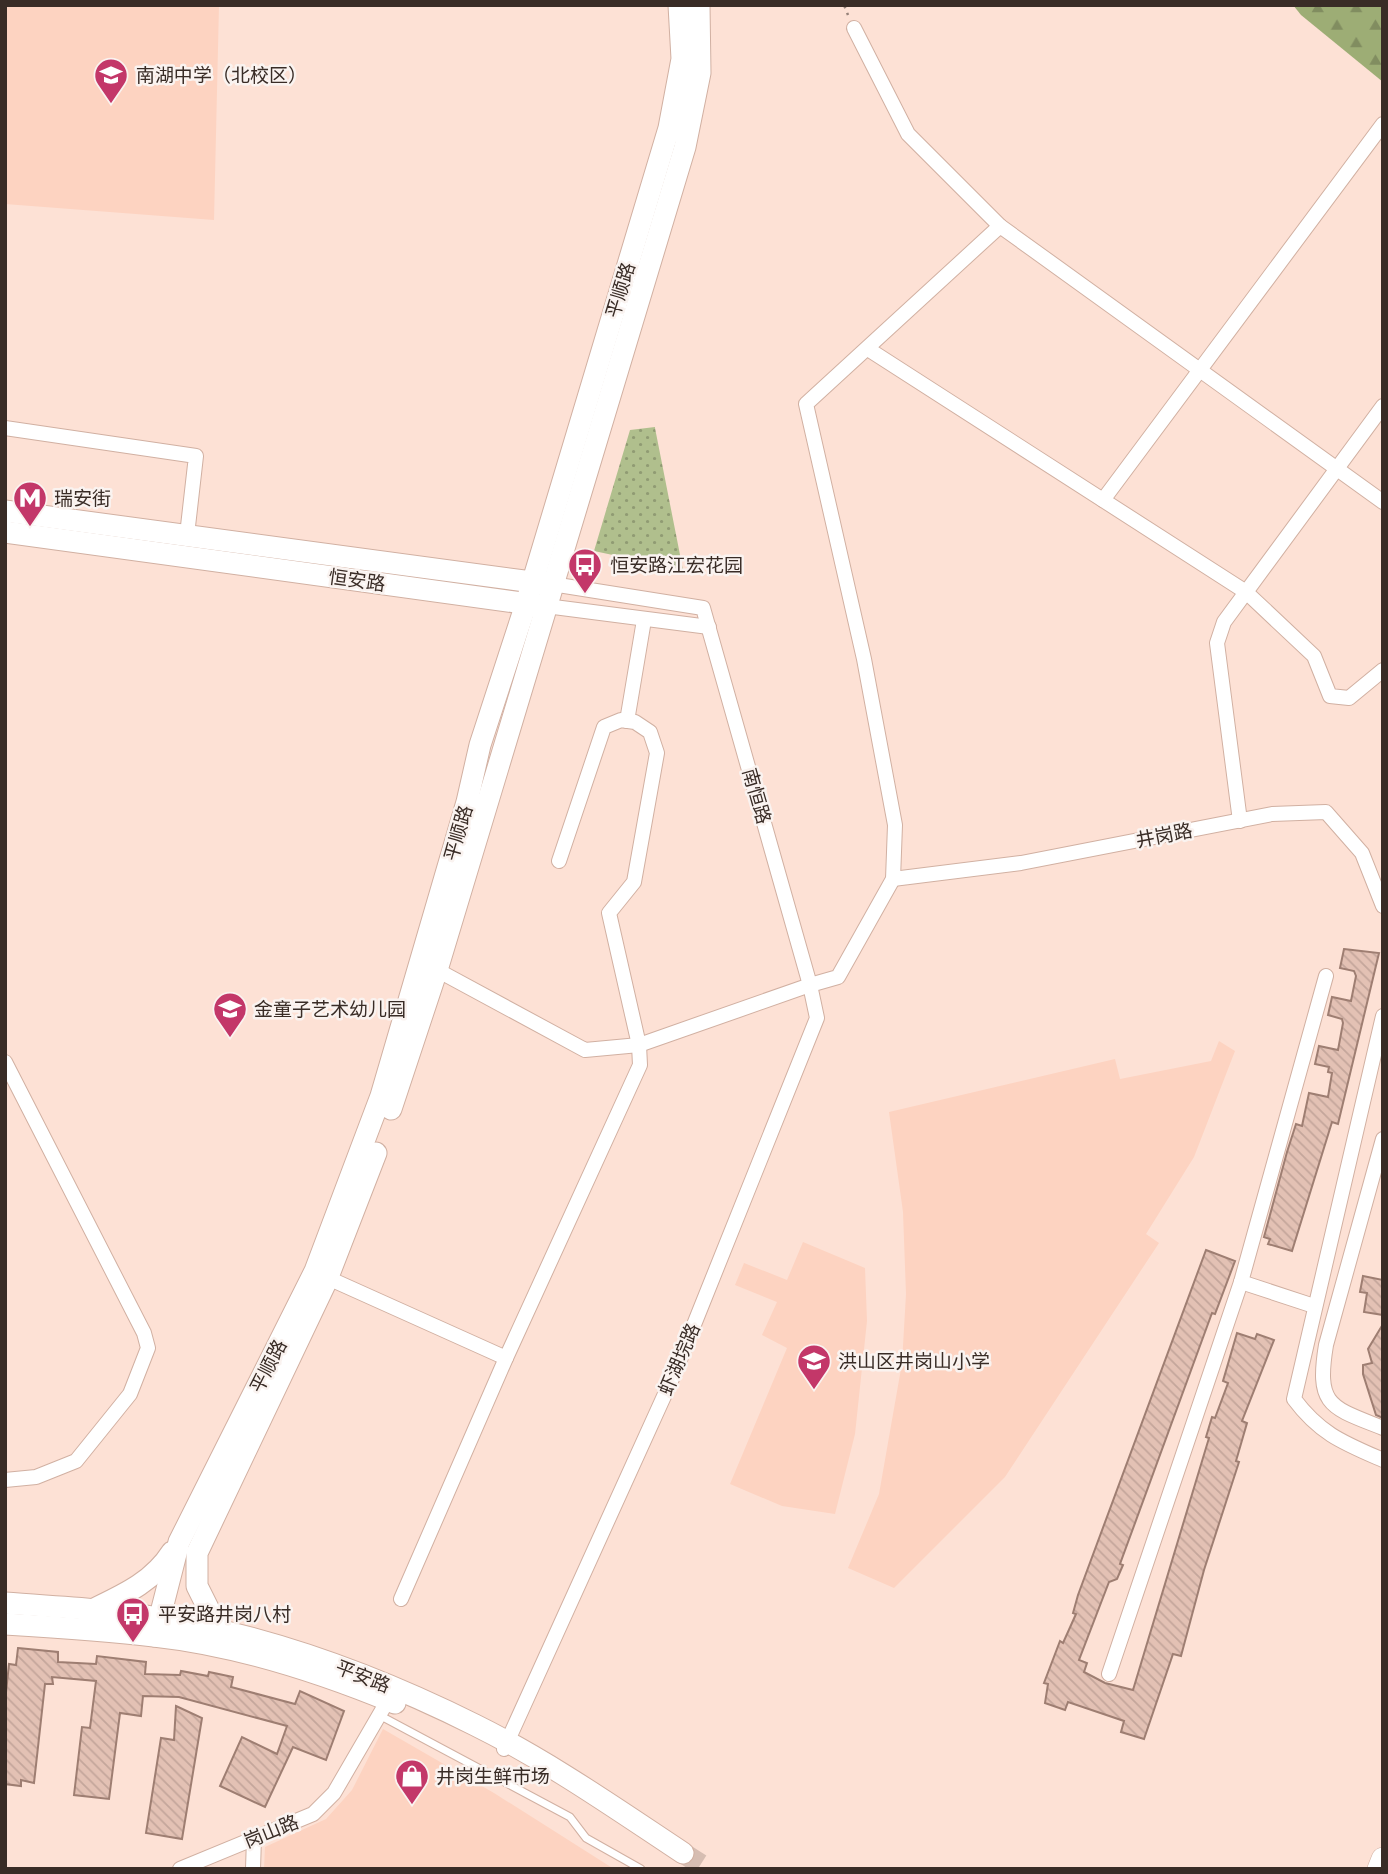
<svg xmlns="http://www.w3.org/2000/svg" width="1388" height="1874" font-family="Rubik,'Noto Sans SC',sans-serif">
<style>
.built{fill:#fdd3c1}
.grass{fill:url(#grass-dots)}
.forest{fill:url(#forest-firs)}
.building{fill:url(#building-back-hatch);stroke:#9e7e72;stroke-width:2}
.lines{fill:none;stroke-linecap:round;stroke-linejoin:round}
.secondary-tunnel{stroke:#d6bdb2;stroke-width:21;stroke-dasharray:21 10;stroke-linecap:butt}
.service-casing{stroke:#d1b0a2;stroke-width:9}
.minor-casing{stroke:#d1b0a2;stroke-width:16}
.secondary-casing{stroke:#d1b0a2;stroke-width:23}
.primary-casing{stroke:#d1b0a2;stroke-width:24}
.path{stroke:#968279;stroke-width:2.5;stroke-dasharray:3.5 5;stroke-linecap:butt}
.service{stroke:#fff;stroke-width:7}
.minor{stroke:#fff;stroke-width:14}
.secondary{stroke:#fff;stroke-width:21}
.primary{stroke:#fff;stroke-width:23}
.labels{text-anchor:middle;stroke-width:5;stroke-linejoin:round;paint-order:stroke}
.poi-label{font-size:19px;fill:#392c26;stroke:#faf3f0;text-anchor:start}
.street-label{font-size:19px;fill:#392c26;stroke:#faf3f0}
</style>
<defs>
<pattern id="grass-dots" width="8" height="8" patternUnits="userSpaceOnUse" patternTransform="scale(1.75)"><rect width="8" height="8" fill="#b0bf8d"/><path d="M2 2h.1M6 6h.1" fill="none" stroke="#909b73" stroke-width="1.8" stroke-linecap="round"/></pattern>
<pattern id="forest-firs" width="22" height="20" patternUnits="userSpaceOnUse" patternTransform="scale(1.75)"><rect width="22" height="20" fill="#9dad75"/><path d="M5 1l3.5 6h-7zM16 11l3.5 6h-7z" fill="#818d60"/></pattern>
<pattern id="building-back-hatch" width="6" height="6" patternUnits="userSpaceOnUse" patternTransform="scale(1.75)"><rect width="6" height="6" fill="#e3c1b4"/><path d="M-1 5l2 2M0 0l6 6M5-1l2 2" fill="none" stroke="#c4a69b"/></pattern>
</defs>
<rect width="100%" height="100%" fill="#fde1d5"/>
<g class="built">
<path d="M 5,5 L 219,5 L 214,220 L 5,204 Z"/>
<path d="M 1219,1041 L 1235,1051 L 1194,1157 L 1146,1234 L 1159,1243 L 1005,1477 L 894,1588 L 848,1568 L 879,1494 L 902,1363 L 906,1294 L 903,1212 L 889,1112 L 1115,1059 L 1120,1079 L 1211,1061 Z"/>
<path d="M 803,1242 L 865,1268 L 867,1321 L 855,1434 L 835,1514 L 782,1506 L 730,1484 L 787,1348 L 762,1335 L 777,1302 L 735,1285 L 744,1263 L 787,1280 Z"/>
<path d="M 383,1729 L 494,1793 L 614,1869 L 264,1869 L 265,1847 L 326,1819 L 352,1790 Z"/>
</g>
<path class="grass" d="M 655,427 L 655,428 L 683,570 L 594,551 L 630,430 Z"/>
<path class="forest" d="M 1293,5 L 1383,5 L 1383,82 L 1301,15 Z"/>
<g class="building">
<path d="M 1344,949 L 1379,953 L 1338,1124 L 1332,1122 L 1292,1251 L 1268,1244 L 1270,1239 L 1264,1237 L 1287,1152 L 1296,1124 L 1302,1126 L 1309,1093 L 1328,1097 L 1332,1073 L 1328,1072 L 1329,1067 L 1315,1064 L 1319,1046 L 1338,1050 L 1343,1023 L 1342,1019 L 1328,1015 L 1332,997 L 1351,1001 L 1356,976 L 1354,971 L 1340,968 Z"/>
<path d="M 1206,1250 L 1235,1261 L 1215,1314 L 1212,1313 L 1120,1564 L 1123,1565 L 1117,1579 L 1109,1582 L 1079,1660 L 1087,1663 L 1084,1672 L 1105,1683 L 1133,1690 L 1209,1438 L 1206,1437 L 1212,1417 L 1215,1418 L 1228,1383 L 1223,1381 L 1237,1333 L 1255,1339 L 1257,1334 L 1274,1340 L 1242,1421 L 1247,1423 L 1236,1461 L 1239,1462 L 1204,1570 L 1181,1656 L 1173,1654 L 1144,1739 L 1121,1732 L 1124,1721 L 1068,1702 L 1065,1710 L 1045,1703 L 1048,1684 L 1044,1683 L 1060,1641 L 1063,1643 L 1076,1614 L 1073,1613 L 1078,1595 Z"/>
<path d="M 1363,1276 L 1383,1280 L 1383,1315 L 1364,1312 L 1367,1293 L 1360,1292 Z"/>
<path d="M 1383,1324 L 1383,1418 L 1376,1415 L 1363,1374 L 1363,1365 L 1372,1363 L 1368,1349 Z"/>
<path d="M 18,1648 L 58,1652 L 58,1662 L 96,1664 L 97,1656 L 146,1662 L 145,1674 L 180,1675 L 181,1671 L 208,1676 L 209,1672 L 233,1677 L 231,1687 L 295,1704 L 300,1691 L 344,1711 L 326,1760 L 293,1747 L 265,1807 L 220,1786 L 242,1737 L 277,1754 L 287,1726 L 179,1697 L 143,1696 L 141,1716 L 120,1713 L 109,1799 L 74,1795 L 82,1727 L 90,1728 L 96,1681 L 52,1677 L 53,1684 L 45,1684 L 34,1783 L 21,1780 L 21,1786 L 5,1784 L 5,1702 L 9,1664 L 16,1665 Z"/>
<path d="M 176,1706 L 202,1718 L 182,1839 L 146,1833 L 161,1738 L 174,1740 Z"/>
</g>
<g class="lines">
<path class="secondary-tunnel" d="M 683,1853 L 708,1869"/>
<g class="service-casing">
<path id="service" d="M 379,1715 L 570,1817 L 586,1838 L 641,1869"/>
</g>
<g class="minor-casing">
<g id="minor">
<path d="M 854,28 L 908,134 L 1000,226"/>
<path d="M 868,349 L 1246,592 L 1314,656 L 1330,696 L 1349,698 L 1383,670"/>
<path d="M 5,428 L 196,456 L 187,535"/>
<path d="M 1103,500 L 1383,124"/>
<path d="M 546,606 L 709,627"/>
<path d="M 627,721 L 644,620"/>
<path d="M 1240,821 L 1217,643 L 1224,622 L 1383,406"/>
<path d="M 893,879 L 1021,863 L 1272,814 L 1326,812 L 1362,853 L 1383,906"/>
<path d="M 437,970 L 585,1050 L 639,1045 L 810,985 L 703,608 L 552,584"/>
<path d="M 1383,1016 L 1294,1399 C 1320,1434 1344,1443 1383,1460"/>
<path d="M 5,1062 L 144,1333 L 148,1348 L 130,1394 L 76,1461 L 36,1477 L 5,1480"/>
<path d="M 1383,1139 L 1326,1345 C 1316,1406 1330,1407 1383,1428"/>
<path d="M 328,1278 L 506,1358"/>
<path d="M 1241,1282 L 1314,1306"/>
<path d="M 401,1599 L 506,1358 L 640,1065 L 639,1045 L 609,913 L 634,882 L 657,753 L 650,732 L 635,722 L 621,720 L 604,727 L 559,861"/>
<path d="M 1109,1674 L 1241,1282 L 1326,976"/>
<path d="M 504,1749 L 675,1372 L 817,1018 L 810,985 L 838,977 L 893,879 L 895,825 L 864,659 L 806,404 L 1000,226 L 1383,502"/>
<path d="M 180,1869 L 313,1814 L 334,1793 L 388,1700"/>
<path d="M 253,1869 L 254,1838"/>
</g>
</g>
<g class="secondary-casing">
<g id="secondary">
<path d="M 5,511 L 547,584"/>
<path d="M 5,532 L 537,605"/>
<path d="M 391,1109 L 437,970 L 685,147 L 700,73 L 699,5"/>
<path d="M 5,1603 C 39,1606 73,1607 106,1611 C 234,1624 361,1668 475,1725 C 548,1761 615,1808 683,1853"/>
<path d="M 92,1610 C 123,1595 153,1582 172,1552"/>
<path d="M 5,1624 C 55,1627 105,1630 154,1636 C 236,1645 320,1672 395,1703"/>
<path d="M 220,1632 L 197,1586 L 197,1553 L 326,1282 L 376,1153"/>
<path d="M 155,1636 L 179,1542 L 315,1271 L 381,1096 L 467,802 L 480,745 L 526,604 L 669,128 L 682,59 L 679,5"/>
</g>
</g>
<g class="primary-casing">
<path id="primary" d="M 1379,1869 L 1383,1859"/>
</g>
<path class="path" d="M 844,5 L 848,15"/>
<use href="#service" class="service"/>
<use href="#minor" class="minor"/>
<use href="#secondary" class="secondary"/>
<use href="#primary" class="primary"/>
</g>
<defs>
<g id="school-pin" transform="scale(1.75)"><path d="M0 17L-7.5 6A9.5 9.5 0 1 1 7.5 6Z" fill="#c33769" stroke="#faf3f0"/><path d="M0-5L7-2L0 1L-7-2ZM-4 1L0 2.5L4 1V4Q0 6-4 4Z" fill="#fff"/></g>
<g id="metro-pin" transform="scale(1.75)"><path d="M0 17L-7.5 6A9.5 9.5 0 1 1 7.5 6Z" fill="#c33769" stroke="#faf3f0"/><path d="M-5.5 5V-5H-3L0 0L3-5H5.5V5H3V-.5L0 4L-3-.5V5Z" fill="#fff"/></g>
<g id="bus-pin" transform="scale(1.75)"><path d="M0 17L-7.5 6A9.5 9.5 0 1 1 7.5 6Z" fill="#c33769" stroke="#faf3f0"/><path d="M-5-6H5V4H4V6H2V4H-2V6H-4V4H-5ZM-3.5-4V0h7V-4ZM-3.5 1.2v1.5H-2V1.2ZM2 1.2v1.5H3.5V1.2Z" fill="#fff"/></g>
<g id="shop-pin" transform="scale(1.75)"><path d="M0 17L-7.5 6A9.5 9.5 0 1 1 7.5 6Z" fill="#c33769" stroke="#faf3f0"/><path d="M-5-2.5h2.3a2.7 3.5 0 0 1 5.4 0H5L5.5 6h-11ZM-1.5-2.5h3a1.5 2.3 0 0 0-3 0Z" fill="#fff"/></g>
</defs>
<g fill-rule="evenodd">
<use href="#school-pin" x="111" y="75"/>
<use href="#metro-pin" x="30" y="498"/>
<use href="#bus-pin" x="585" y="565"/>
<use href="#school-pin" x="230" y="1009"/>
<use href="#school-pin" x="814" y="1361"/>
<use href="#bus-pin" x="133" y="1614"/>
<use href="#shop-pin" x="412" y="1776"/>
</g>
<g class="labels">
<g class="poi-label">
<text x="136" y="82">南湖中学（北校区）</text>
<text x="54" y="505">瑞安街</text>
<text x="610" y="572">恒安路江宏花园</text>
<text x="254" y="1016">金童子艺术幼儿园</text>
<text x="838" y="1368">洪山区井岗山小学</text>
<text x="158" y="1621">平安路井岗八村</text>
<text x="436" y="1783">井岗生鲜市场</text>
</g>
<g class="street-label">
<text transform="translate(620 290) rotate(-73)" y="7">平顺路</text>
<text transform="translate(357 580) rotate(8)" y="7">恒安路</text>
<text transform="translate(757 796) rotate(74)" y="7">南恒路</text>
<text transform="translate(458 833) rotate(-74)" y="7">平顺路</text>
<text transform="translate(1164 835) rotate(-11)" y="7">井岗路</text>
<text transform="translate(679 1359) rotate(-67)" y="7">虾湖垸路</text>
<text transform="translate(268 1366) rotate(-63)" y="7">平顺路</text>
<text transform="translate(363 1676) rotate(21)" y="7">平安路</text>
<text transform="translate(271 1831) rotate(-22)" y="7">岗山路</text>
</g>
</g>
<rect width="1388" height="1874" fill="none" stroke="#392c26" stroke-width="14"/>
</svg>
